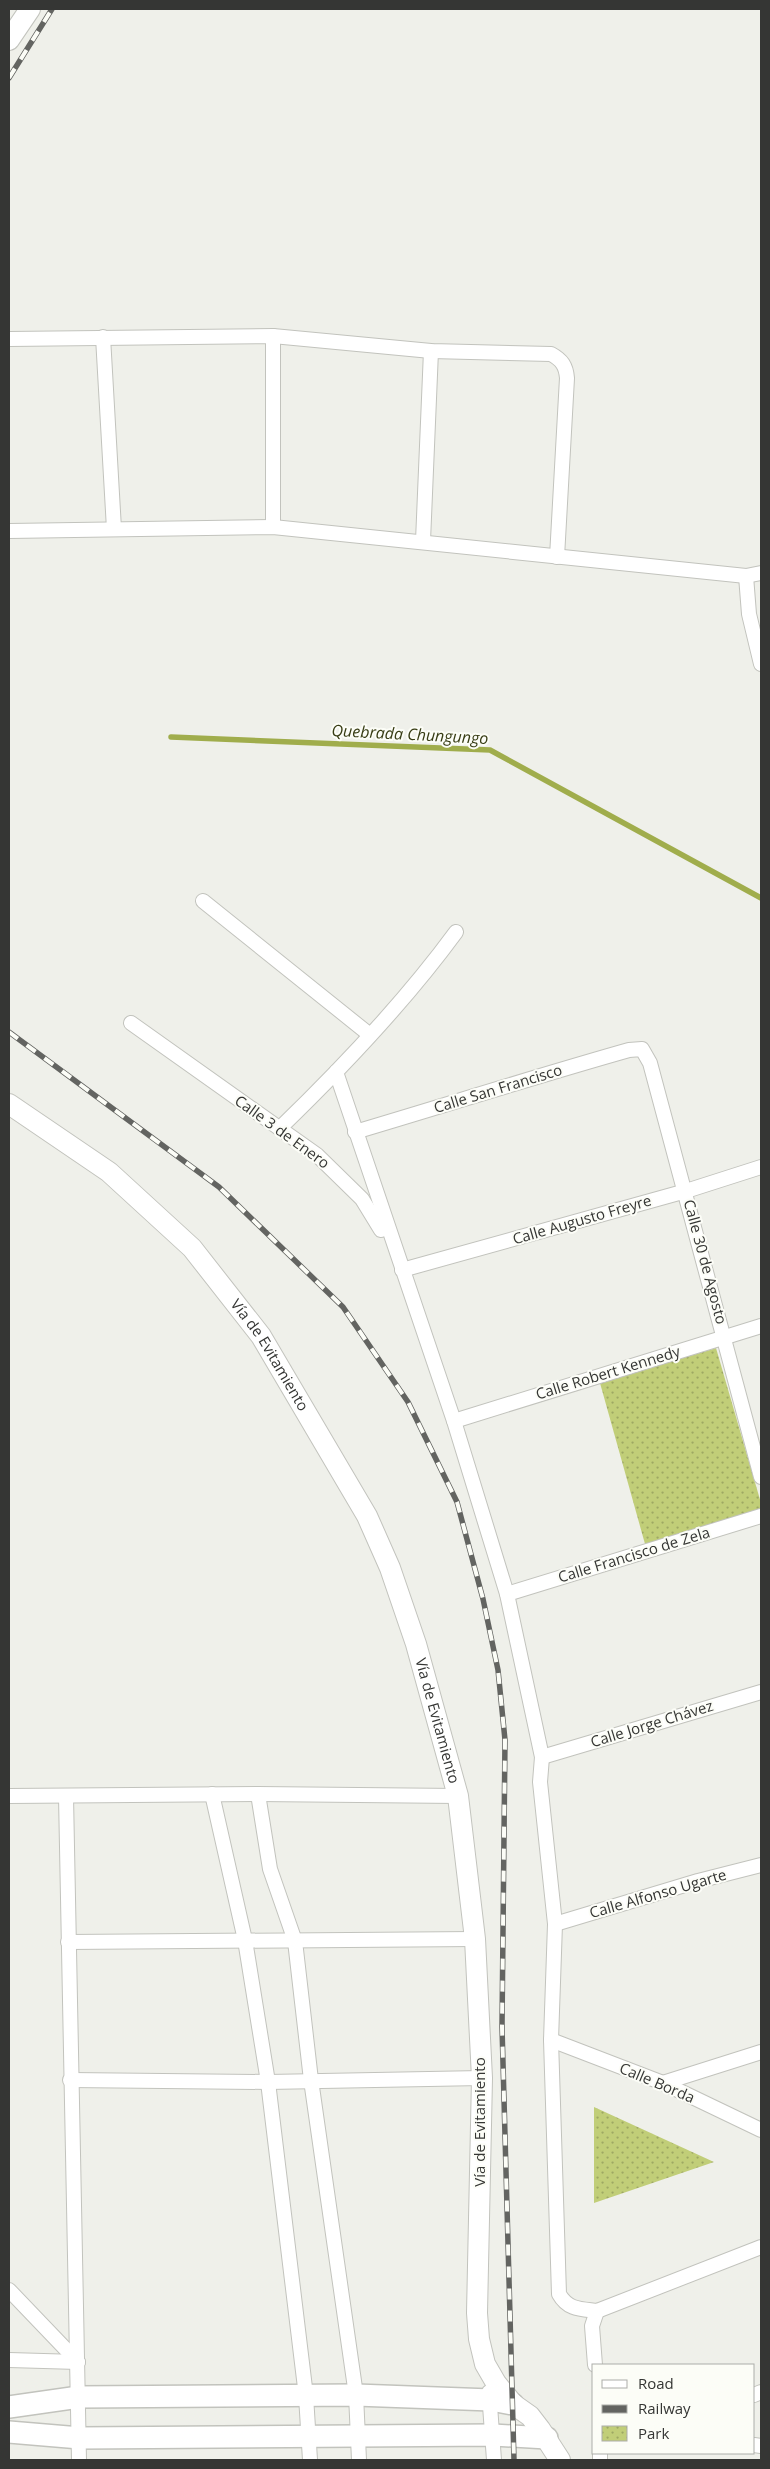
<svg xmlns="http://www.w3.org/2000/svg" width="770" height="2469" font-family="'Open Sans',sans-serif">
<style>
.park{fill:url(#park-dots)}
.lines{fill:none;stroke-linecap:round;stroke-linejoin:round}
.stream{stroke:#a0ad4c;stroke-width:5.5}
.street-casing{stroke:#c2c3bd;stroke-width:16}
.secondary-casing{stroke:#c2c3bd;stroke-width:22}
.primary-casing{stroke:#c2c3bd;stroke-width:24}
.street{stroke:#fff;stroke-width:14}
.secondary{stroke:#fff;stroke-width:20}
.primary{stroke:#fff;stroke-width:21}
.rail-casing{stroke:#636461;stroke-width:5.5}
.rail{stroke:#fcfdf7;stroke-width:4;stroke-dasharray:11;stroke-linecap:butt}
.labels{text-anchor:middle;stroke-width:4;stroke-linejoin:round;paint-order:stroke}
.street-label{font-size:15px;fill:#353634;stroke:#fcfdf7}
.water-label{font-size:16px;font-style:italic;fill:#373c14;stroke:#fcfdf7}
</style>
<defs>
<pattern id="park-dots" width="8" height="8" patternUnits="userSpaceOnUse" patternTransform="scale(1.25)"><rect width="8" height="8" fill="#c1ce78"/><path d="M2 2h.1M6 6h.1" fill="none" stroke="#9ea863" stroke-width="1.8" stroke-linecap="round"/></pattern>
</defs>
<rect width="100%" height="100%" fill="#eff0ea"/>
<g class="park">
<path d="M 716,1348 L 761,1503 L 761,1512 L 645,1544 L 600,1383 Z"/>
<path d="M 594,2107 L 714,2162 L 594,2203 Z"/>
</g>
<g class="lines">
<path class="stream" d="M 171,737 L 490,750 L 761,898"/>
<g class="street-casing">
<g id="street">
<path d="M 103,337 L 114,529"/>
<path d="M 9,339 L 273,336 L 431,351 L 551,354 C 562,360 566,366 567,378 L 557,557"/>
<path d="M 273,527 L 273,336"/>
<path d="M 9,531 L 273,527 L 746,576 L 761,573"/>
<path d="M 423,541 L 431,351"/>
<path d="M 746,576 L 749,614 L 761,664"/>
<path d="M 203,901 L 370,1035"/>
<path d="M 131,1023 L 317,1155 L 362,1199 L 381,1230"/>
<path d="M 336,1072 L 454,1421 L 507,1594 L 542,1757 L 540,1782 L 555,1924 L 551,2040 L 559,2294 C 568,2310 581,2309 597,2311 L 761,2247"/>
<path d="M 280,1128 C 343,1067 404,1003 456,932"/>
<path d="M 355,1132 C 446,1105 537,1076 629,1050 L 642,1049 L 650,1063 L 761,1477"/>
<path d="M 402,1270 L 686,1191 L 761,1167"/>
<path d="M 454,1421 L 761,1326"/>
<path d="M 507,1594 L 761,1516"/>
<path d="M 542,1757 L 761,1692"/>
<path d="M 212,1794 L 245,1940 L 268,2082 L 306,2396 L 310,2460"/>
<path d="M 258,1794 L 270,1869 L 295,1941 L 311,2080 L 356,2395 L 359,2460"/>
<path d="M 9,1796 L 258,1794 L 458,1796"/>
<path d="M 66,1796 L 79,2460"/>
<path d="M 555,1924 L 698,1881 L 761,1865"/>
<path d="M 68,1942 L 475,1939"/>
<path d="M 551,2040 L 663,2083 L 761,2130"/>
<path d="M 70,2080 L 268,2082 L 482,2078"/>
<path d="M 663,2083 L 761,2052"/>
<path d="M 9,2290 L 78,2362"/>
<path d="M 9,2360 L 78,2362"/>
<path d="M 595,2365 L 592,2326 L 597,2311"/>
<path d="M 489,2392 L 494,2460"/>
<path d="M 754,2395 L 761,2392"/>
<path d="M 754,2445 L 761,2446"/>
<path d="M 600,2453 L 600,2460"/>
</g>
</g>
<g class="secondary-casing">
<g id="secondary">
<path d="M 9,40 L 30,9"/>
<path id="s1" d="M 9,1104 L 109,1172 L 192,1248 L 261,1336 L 367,1516 L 390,1568 L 416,1644 L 458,1796 L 475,1939 L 482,2078 L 477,2313 L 479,2339 L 485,2364 L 496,2383 L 513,2404 L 530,2416 L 540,2429 L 560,2460"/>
</g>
</g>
<g class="primary-casing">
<g id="primary">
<path d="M 9,2407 L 79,2397 L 356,2395 L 491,2400 L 513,2404"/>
<path d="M 9,2432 L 80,2438 L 493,2435 L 547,2438"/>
</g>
</g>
<use href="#street" class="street"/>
<use href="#secondary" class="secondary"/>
<use href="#primary" class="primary"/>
<g class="rail-casing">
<g id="rail">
<path d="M 9,78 L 52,9"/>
<path d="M 9,1032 L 219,1187 L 343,1307 L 408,1402 L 457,1502 L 483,1599 L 498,1670 L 505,1740 L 502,2027 L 514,2460"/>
</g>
</g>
<use href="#rail" class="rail"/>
</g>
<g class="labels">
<g class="street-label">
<text transform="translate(498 1089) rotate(-17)" y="5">Calle San Francisco</text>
<text transform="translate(282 1132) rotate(36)" y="5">Calle 3 de Enero</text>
<text transform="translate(582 1220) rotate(-16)" y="5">Calle Augusto Freyre</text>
<text transform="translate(705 1262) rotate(75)" y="5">Calle 30 de Agosto</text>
<text dy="5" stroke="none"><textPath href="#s1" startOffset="366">Vía de Evitamiento</textPath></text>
<text transform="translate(608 1373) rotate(-17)" y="5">Calle Robert Kennedy</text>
<text transform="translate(634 1555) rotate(-17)" y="5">Calle Francisco de Zela</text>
<text dy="5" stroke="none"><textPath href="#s1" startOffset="771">Vía de Evitamiento</textPath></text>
<text transform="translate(652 1724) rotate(-17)" y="5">Calle Jorge Chávez</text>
<text transform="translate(658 1894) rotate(-16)" y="5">Calle Alfonso Ugarte</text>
<text transform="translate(657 2083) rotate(23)" y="5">Calle Borda</text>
<text transform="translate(480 2122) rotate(-90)" y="5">Vía de Evitamiento</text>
</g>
<g class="water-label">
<text transform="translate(410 734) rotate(3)" y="6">Quebrada Chungungo</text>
</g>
</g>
<rect width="770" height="2469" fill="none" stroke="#353634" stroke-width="20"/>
<rect x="592" y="2364" width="162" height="90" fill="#fcfdf7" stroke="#acada9"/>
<rect x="602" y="2380" width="25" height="8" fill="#ffffff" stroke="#acada9"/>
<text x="638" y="2389" font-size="15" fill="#353634">Road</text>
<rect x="602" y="2405" width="25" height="8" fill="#636461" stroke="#acada9"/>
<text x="638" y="2414" font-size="15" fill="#353634">Railway</text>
<rect x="602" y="2426" width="25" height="15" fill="url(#park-dots)" stroke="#acada9"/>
<text x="638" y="2439" font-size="15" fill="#353634">Park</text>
</svg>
